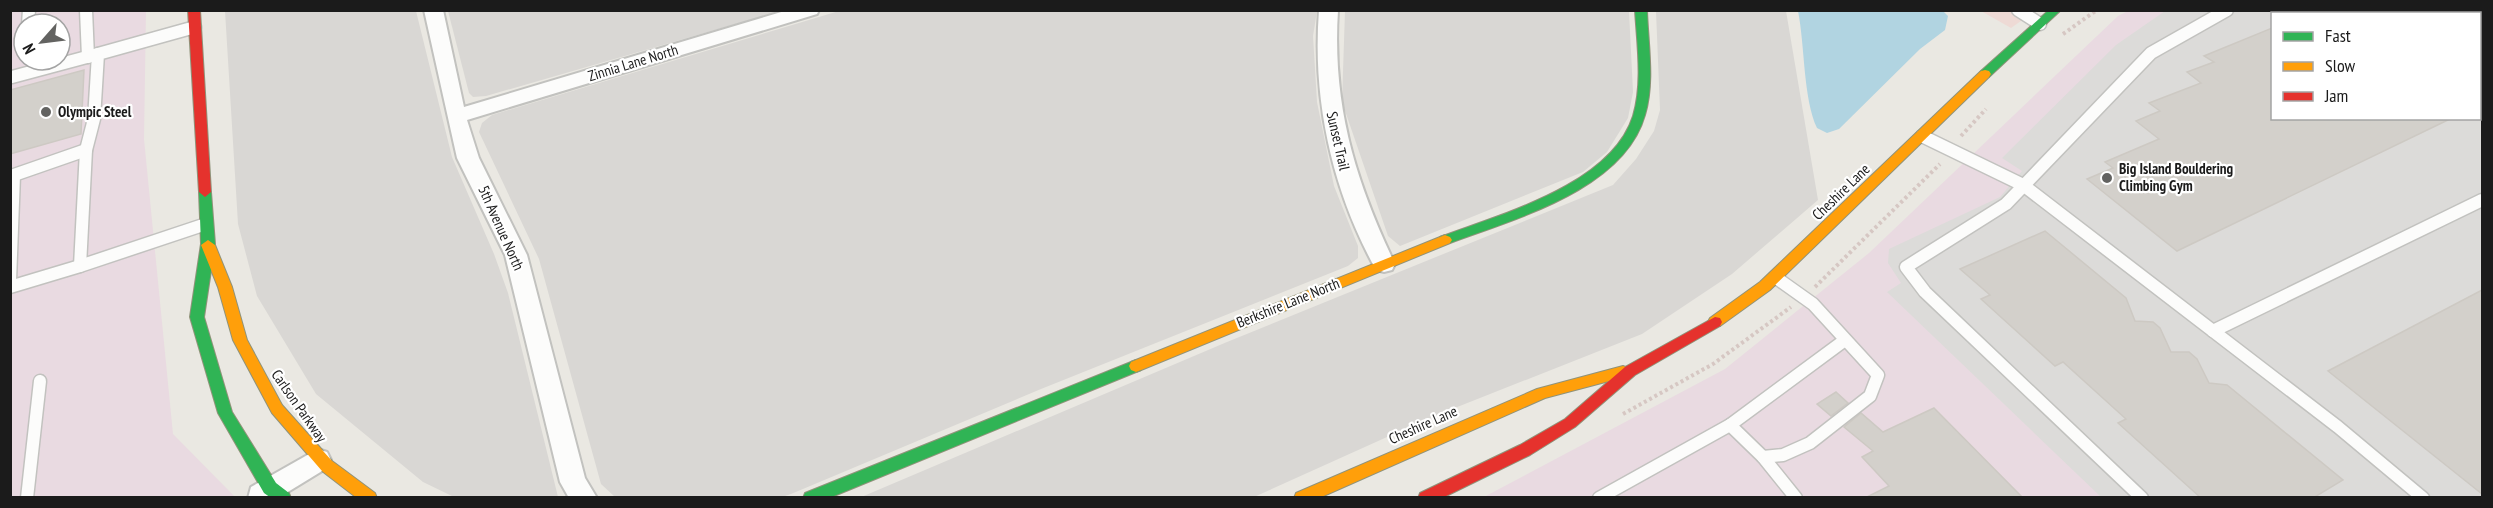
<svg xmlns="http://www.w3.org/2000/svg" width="2493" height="508" font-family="'PT Sans Narrow',sans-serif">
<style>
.residential{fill:#d9d7d4}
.commercial{fill:#eedad5}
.industrial{fill:#e9dae1;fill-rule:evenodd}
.parking{fill:#dcdbd9;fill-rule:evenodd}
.water{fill:#b1d4e1}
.building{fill:#d3d0cb;stroke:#cdc9c3;stroke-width:1.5}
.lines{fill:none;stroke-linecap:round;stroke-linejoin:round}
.lane-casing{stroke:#c2c2bf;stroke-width:15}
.street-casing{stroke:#c2c2bf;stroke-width:4}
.fast-casing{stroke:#90937a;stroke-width:2}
.slow-casing{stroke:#90937a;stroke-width:2}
.jam-casing{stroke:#90937a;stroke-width:2}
.path{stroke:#d6c7c3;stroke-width:4;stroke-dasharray:3 3;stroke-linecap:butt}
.lane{stroke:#fcfcfb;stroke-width:12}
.street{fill:#fcfcfb;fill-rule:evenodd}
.fast{fill:#30b455;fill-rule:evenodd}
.slow{fill:#ff9f0a;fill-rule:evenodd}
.jam{fill:#e5322d;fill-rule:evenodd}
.poi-dot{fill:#636361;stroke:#fff;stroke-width:2}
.labels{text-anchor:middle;stroke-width:4.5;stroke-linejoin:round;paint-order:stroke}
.street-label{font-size:15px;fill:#1b1b1b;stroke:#fff}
.poi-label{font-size:15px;font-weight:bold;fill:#1b1b1b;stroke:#fff;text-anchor:start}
</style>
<rect width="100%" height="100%" fill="#eae8e2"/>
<g class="residential">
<path d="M 225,11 L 416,11 L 452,157 L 494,254 L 508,293 L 558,497 L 454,497 L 423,482 L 316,394 L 257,296 L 238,224 Z"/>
<path d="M 448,11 L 448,10 L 780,11 L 486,96 L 473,97 L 469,93 Z"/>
<path d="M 839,11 L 1317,11 L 1313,36 L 1317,102 L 1334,186 L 1358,246 L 1358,258 L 1348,266 L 1041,389 L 791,494 L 779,498 L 615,497 L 601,484 L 539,259 L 479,132 L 482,123 L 492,115 Z"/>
<path d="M 1345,11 L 1629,11 L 1633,92 L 1628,118 L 1607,152 L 1583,172 L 1400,246 L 1388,236 L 1342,102 Z"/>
<path d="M 1656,11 L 1786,11 L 1818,200 L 1732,274 L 1642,334 L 1427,419 L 1254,497 L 859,498 L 1227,342 L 1613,185 L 1636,159 L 1654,131 L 1660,110 Z"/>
</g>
<path class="commercial" d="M 1981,11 L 2035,11 L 2011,28 Z"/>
<g class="industrial">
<path d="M 10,11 L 146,11 L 144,139 L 173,434 L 235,497 L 11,497 ZM 24,24 L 60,24 L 60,60 L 24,60 Z"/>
<path d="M 2128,11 L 2482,11 L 2482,497 L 1482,498 L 1725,369 L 1869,253 L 2118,16 ZM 2272,14 L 2480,14 L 2480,118 L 2272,118 Z"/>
</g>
<path class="parking" d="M 2165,11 L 2482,11 L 2482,497 L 2101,497 L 1887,292 L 1901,283 L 1888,263 L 1889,249 L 2000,197 L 2022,171 L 2002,158 L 2116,45 ZM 2272,14 L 2480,14 L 2480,118 L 2272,118 Z"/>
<path class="water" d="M 1943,11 L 1948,16 L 1945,30 L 1920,49 L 1839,129 L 1827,133 L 1817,128 C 1803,98 1805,46 1798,11 Z"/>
<g class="building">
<path d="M 2272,28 L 2272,118 L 2452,118 L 2177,251 L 2087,179 L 2113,168 L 2105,162 L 2159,139 L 2136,121 L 2160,111 L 2149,103 L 2201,83 L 2187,72 L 2214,62 L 2204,56 Z"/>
<path d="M 84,70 L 81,134 L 10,154 L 10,90 Z"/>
<path d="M 2045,231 L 2126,298 L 2135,321 L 2153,322 L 2160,328 L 2171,352 L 2189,352 L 2197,359 L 2209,383 L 2227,385 L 2343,480 L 2313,498 L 2201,498 L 2118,423 L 2126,419 L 2063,362 L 2055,366 L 1981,299 L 1990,295 L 1960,269 Z"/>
<path d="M 2482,290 L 2482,494 L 2328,371 Z"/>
<path d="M 1836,392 L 1848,403 L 1831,416 L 1817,404 Z"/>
<path d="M 1934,408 L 2023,498 L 1865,498 L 1889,486 L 1862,457 L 1873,451 L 1844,427 L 1861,413 L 1883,432 Z"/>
</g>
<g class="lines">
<g class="lane-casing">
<g id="lane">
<path d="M 86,10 L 88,57"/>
<path d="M 2018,10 L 2040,24"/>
<path d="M 2322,10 L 2327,14"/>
<path d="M 28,24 L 29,10"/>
<path d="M 195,27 L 98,54 L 94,119 L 86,150 L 80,266 L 206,224"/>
<path d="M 12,77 L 98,54"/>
<path d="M 2480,105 L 2482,107"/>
<path d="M 1922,136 L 2023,185 L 2338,427 L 2423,498"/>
<path d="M 10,281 L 14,175 L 86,150"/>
<path d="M 10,287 L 80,266"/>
<path d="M 2213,331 L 2482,200"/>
<path d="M 1730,425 L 1845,340"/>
<path d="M 1763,457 L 1783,455 L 1810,443 L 1870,396 L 1878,375 L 1813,304 L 1775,277"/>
<path d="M 27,498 L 40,381"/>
<path d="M 1599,498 L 1730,425 L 1763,457 L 1796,498"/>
<path d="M 2142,498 L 1925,292 L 1906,267 L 2006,204 L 2151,53 L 2227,10"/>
</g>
</g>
<g class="street-casing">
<g id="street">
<path d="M 424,10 L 443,10 L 464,107 L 788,10 L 819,10 L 817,14 L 467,120 L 479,158 L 527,255 L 585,478 L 597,498 L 569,498 L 560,482 L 505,255 L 457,158 Z"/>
<path d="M 1319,10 L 1338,10 C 1332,105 1355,180 1395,264 L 1392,270 L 1384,272 L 1376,270 C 1332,190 1312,101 1319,10 Z"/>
<path d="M 318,449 L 327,452 L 331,460 L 327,468 L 278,498 L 248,498 L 251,487 Z"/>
</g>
</g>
<g class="fast-casing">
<g id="fast">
<path d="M 1635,10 L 1647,10 C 1648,44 1655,82 1645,115 C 1624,190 1514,219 1450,243 L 1440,243 L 1438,240 L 1440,237 C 1501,214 1611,185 1633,116 C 1643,83 1637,44 1635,10 Z"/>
<path d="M 2049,10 L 2061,10 L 1989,77 L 1981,77 L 1979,74 L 1981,71 Z"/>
<path d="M 205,187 L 211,192 L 215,244 L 204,317 L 232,412 L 276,483 L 289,493 L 291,498 L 271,498 L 264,493 L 218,413 L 190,317 L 201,244 L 199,192 Z"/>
<path d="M 1136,360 L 1141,362 L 1143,366 L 1141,370 L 829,498 L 803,498 L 805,493 Z"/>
</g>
</g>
<g class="slow-casing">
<g id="slow">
<path d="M 1985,70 L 1989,71 L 1991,74 L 1989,77 L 1770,290 L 1720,326 L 1710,326 L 1708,322 L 1710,318 L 1760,282 L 1981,71 Z"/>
<path d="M 1445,235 L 1450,237 L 1452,240 L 1450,243 L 1141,370 L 1136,372 L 1131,370 L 1129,366 L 1131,362 Z"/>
<path d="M 208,240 L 215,245 L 232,287 L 247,340 L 282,405 L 332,461 L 375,493 L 377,498 L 357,498 L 322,471 L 272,413 L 233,340 L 218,287 L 201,245 Z"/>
<path d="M 1623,366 L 1628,368 L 1630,372 L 1628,376 L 1545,398 L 1319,498 L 1294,498 L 1296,493 L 1537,389 Z"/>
</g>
</g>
<g class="jam-casing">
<g id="jam">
<path d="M 188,10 L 200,10 L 211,192 L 205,197 L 199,192 Z"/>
<path d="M 1715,317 L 1720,318 L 1722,322 L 1720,326 L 1635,375 L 1575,427 L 1530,455 L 1442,498 L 1418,498 L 1420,493 L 1520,445 L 1565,419 L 1625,367 Z"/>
</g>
</g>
<g class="path">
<path d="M 2063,34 L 2097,10"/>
<path d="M 1961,136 L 1986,109"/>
<path d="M 1815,287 L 1940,164"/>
<path d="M 1623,414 L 1713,364 L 1791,307"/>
</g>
<use href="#lane" class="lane"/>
<use href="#street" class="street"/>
<use href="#fast" class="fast"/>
<use href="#slow" class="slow"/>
<use href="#jam" class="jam"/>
</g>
<g class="poi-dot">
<circle cx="46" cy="112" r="6"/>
<circle cx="2107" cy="178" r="6"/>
</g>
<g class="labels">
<g class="street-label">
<text transform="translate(633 63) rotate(-17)" y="5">Zinnia Lane North</text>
<text transform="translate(1338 141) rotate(77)" y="5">Sunset Trail</text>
<text transform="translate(1841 192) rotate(-44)" y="5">Cheshire Lane</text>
<text transform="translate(501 228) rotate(66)" y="5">5th Avenue North</text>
<text transform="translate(1288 303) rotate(-22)" y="5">Berkshire Lane North</text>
<text transform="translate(299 406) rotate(55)" y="5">Carlson Parkway</text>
<text transform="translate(1423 425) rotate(-24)" y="5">Cheshire Lane</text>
</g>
<g class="poi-label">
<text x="58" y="117">Olympic Steel</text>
<text x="2119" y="174">Big Island Bouldering<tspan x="2119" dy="17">Climbing Gym</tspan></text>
</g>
</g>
<rect width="2493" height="508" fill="none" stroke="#1b1b1b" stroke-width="24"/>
<rect x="2271" y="12" width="210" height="108" fill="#ffffff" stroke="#a4a4a4" stroke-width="1.5"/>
<rect x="2283" y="32" width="30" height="9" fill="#30b455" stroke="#a4a4a4" stroke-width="1.5"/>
<text x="2325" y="42" font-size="18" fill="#1b1b1b">Fast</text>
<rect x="2283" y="62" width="30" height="9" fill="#ff9f0a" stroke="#a4a4a4" stroke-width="1.5"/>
<text x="2325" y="72" font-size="18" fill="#1b1b1b">Slow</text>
<rect x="2283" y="92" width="30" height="9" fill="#e5322d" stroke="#a4a4a4" stroke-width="1.5"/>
<text x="2325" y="102" font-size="18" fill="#1b1b1b">Jam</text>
<g transform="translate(42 42) rotate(242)"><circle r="28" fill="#ffffff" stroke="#a4a4a4" stroke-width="1.5"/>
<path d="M0-4.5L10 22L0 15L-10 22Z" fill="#636361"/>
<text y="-9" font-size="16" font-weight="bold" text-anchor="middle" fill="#1b1b1b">N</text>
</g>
</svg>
